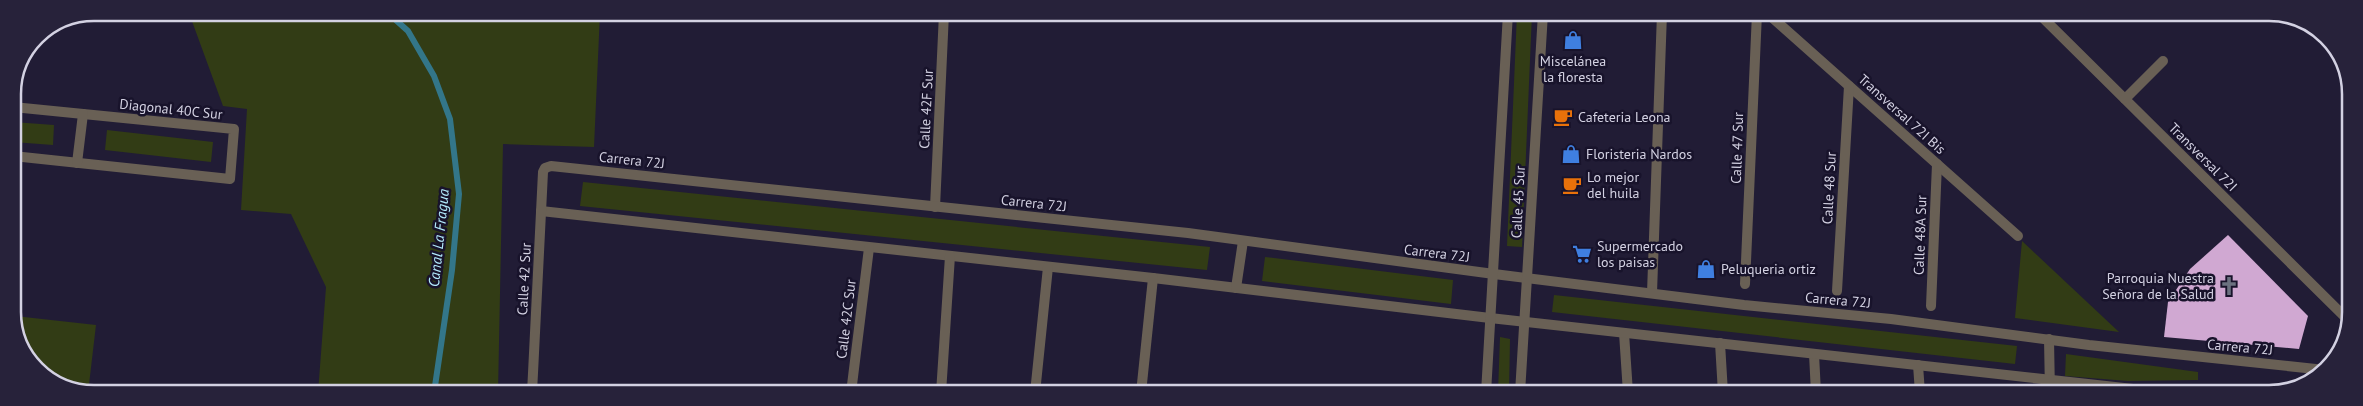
<svg xmlns="http://www.w3.org/2000/svg" width="2363" height="406" font-family="'PT Sans',sans-serif">
<style>
.green{fill:#323c15}
.lines{fill:none;stroke-linecap:round;stroke-linejoin:round}
.stream{stroke:#337689;stroke-width:6}
.building{fill:#d0a8d2}
.minor{stroke:#696055;stroke-width:10}
.tertiary{stroke:#696055;stroke-width:10}
.labels{text-anchor:middle;stroke-width:5;stroke-linejoin:round;paint-order:stroke}
.poi-label{font-size:14px;fill:#d3d1e2;stroke:#18132b;text-anchor:start}
.street-label{font-size:14px;fill:#d3d1e2;stroke:#18132b}
.water-label{font-size:15px;font-style:italic;fill:#b3ebfd;stroke:#18132b}
.rim{fill:none;stroke:#d3d1e2;stroke-width:2.5}
</style>
<rect width="100%" height="100%" fill="#211c35"/>
<g class="green">
<path d="M 189,13 L 600,13 L 594,147 L 503,144 L 498,393 L 318,393 L 326,287 L 291,214 L 241,210 L 247,109 L 223,106 Z"/>
<path d="M 1517,13 L 1532,13 L 1522,247 L 1507,246 Z"/>
<path d="M 13,122 L 54,125 L 53,145 L 13,142 Z"/>
<path d="M 107,130 L 213,142 L 211,162 L 105,150 Z"/>
<path d="M 583,182 L 1210,247 L 1207,270 L 580,206 Z"/>
<path d="M 2022,241 L 2119,332 L 2015,318 Z"/>
<path d="M 1265,257 L 1453,280 L 1451,304 L 1262,281 Z"/>
<path d="M 1554,295 L 2017,346 L 2015,364 L 1552,312 Z"/>
<path d="M 15,316 L 96,325 L 88,393 L 83,393 L 40,373 L 15,333 Z"/>
<path d="M 1500,337 L 1510,339 L 1509,393 L 1498,393 Z"/>
<path d="M 2066,354 L 2198,372 L 2198,380 L 2128,381 L 2065,376 Z"/>
</g>
<g class="lines">
<path class="stream" d="M 388,13 L 408,31 L 434,76 L 450,119 L 459,194 L 452,270 L 434,393"/>
</g>
<path class="building" d="M 2228,235 L 2308,316 L 2299,349 L 2164,337 L 2168,302 L 2190,269 Z"/>
<g class="lines">
<g class="minor">
<path d="M 1767,13 L 2018,236"/>
<path d="M 2038,13 L 2348,320 L 2350,318"/>
<path d="M 2125,99 L 2163,61"/>
<path d="M 13,107 L 234,129 L 230,179 L 13,156"/>
<path d="M 77,163 L 83,114"/>
<path d="M 935,207 L 944,13"/>
<path d="M 541,211 L 1153,278 L 1490,318"/>
<path d="M 1745,284 L 1757,13"/>
<path d="M 1236,288 L 1243,241"/>
<path d="M 1837,291 L 1849,86"/>
<path d="M 1652,293 L 1662,13"/>
<path d="M 1931,306 L 1937,164"/>
<path d="M 1624,333 L 1628,393"/>
<path d="M 2049,339 L 2050,393"/>
<path d="M 1720,343 L 1723,393"/>
<path d="M 1814,354 L 1816,393"/>
<path d="M 1918,365 L 1920,393"/>
<path d="M 532,393 L 543,172 L 545,168 L 551,166 L 1188,233 L 1494,274"/>
<path d="M 851,393 L 869,248"/>
<path d="M 941,393 L 950,256"/>
<path d="M 1035,393 L 1048,267"/>
<path d="M 1141,393 L 1153,278"/>
</g>
<g class="tertiary">
<path d="M 1494,274 L 1744,305 L 1891,319 L 2089,345 L 2325,370"/>
<path d="M 1490,318 L 2142,390 L 2276,391"/>
<path d="M 1486,393 L 1508,13"/>
<path d="M 1520,393 L 1543,13"/>
</g>
</g>
<defs>
<g id="shop-bare" transform="scale(1.5)"><path d="M-5-2.5h2.3a2.7 3.5 0 0 1 5.4 0H5L5.5 6h-11ZM-1.5-2.5h3a1.5 2.3 0 0 0-3 0Z" fill="#3f7fe0" stroke="#18132b" stroke-width="2.5" paint-order="stroke"/></g>
<g id="cafe-bare" transform="scale(1.5)"><path d="M-5.5-4.5H6V0H3Q3 3.5 0 3.5H-2.5Q-5.5 3.5-5.5 0ZM3-3.2v2h1.7v-2ZM-6 4.5H4V6H-6Z" fill="#e8710a" stroke="#18132b" stroke-width="2.5" paint-order="stroke"/></g>
<g id="supermarket-bare" transform="scale(1.5)"><path d="M-6-5.5h2.5l.6 2H6L4.5 2H-2.5L-4.4-4H-6ZM-1.5 3.2a1.3 1.3 0 1 0 .1 0ZM3 3.2a1.3 1.3 0 1 0 .1 0Z" fill="#3f7fe0" stroke="#18132b" stroke-width="2.5" paint-order="stroke"/></g>
<g id="church-bare" transform="scale(1.5)"><path d="M-1.2-6h2.4v3.5h3.3v2.4h-3.3V6h-2.4V-.1h-3.3v-2.4h3.3Z" fill="#6b7280" stroke="#18132b" stroke-width="2.5" paint-order="stroke"/></g>
</defs>
<g fill-rule="evenodd">
<use href="#shop-bare" x="1573" y="40"/>
<use href="#cafe-bare" x="1563" y="117"/>
<use href="#shop-bare" x="1571" y="154"/>
<use href="#cafe-bare" x="1572" y="185"/>
<use href="#supermarket-bare" x="1582" y="254"/>
<use href="#shop-bare" x="1706" y="269"/>
<use href="#church-bare" x="2229" y="286"/>
</g>
<g class="labels">
<g class="poi-label">
<text x="1573" y="66" text-anchor="middle">Miscelánea<tspan x="1573" dy="16">la floresta</tspan></text>
<text x="1578" y="122">Cafeteria Leona</text>
<text x="1586" y="159">Floristeria Nardos</text>
<text x="1587" y="182">Lo mejor<tspan x="1587" dy="16">del huila</tspan></text>
<text x="1597" y="251">Supermercado<tspan x="1597" dy="16">los paisas</tspan></text>
<text x="1721" y="274">Peluqueria ortiz</text>
<text x="2214" y="283" text-anchor="end">Parroquia Nuestra<tspan x="2214" dy="16">Señora de la Salud</tspan></text>
</g>
<g class="street-label">
<text transform="translate(171 109) rotate(6)" y="5">Diagonal 40C Sur</text>
<text transform="translate(926 109) rotate(-87)" y="5">Calle 42F Sur</text>
<text transform="translate(1902 114) rotate(42)" y="5">Transversal 72I Bis</text>
<text transform="translate(1737 148) rotate(-88)" y="5">Calle 47 Sur</text>
<text transform="translate(2203 157) rotate(45)" y="5">Transversal 72I</text>
<text transform="translate(632 160) rotate(6)" y="5">Carrera 72J</text>
<text transform="translate(1829 188) rotate(-87)" y="5">Calle 48 Sur</text>
<text transform="translate(1518 202) rotate(-87)" y="5">Calle 45 Sur</text>
<text transform="translate(1034 203) rotate(6)" y="5">Carrera 72J</text>
<text transform="translate(1920 235) rotate(-88)" y="5">Calle 48A Sur</text>
<text transform="translate(1437 253) rotate(7)" y="5">Carrera 72J</text>
<text transform="translate(524 279) rotate(-87)" y="5">Calle 42 Sur</text>
<text transform="translate(1838 300) rotate(5)" y="5">Carrera 72J</text>
<text transform="translate(846 319) rotate(-83)" y="5">Calle 42C Sur</text>
<text transform="translate(2240 347) rotate(5)" y="5">Carrera 72J</text>
</g>
<g class="water-label">
<text transform="translate(439 238) rotate(-84)" y="5">Canal La Fragua</text>
</g>
</g>
<path d="M0 0H2363V406H0ZM94 21H2269A73 73 0 0 1 2342 94V312A73 73 0 0 1 2269 385H94A73 73 0 0 1 21 312V94A73 73 0 0 1 94 21Z" fill="#27223a" fill-rule="evenodd"/>
<path class="rim" d="M94 21H2269A73 73 0 0 1 2342 94V312A73 73 0 0 1 2269 385H94A73 73 0 0 1 21 312V94A73 73 0 0 1 94 21Z"/>
</svg>
